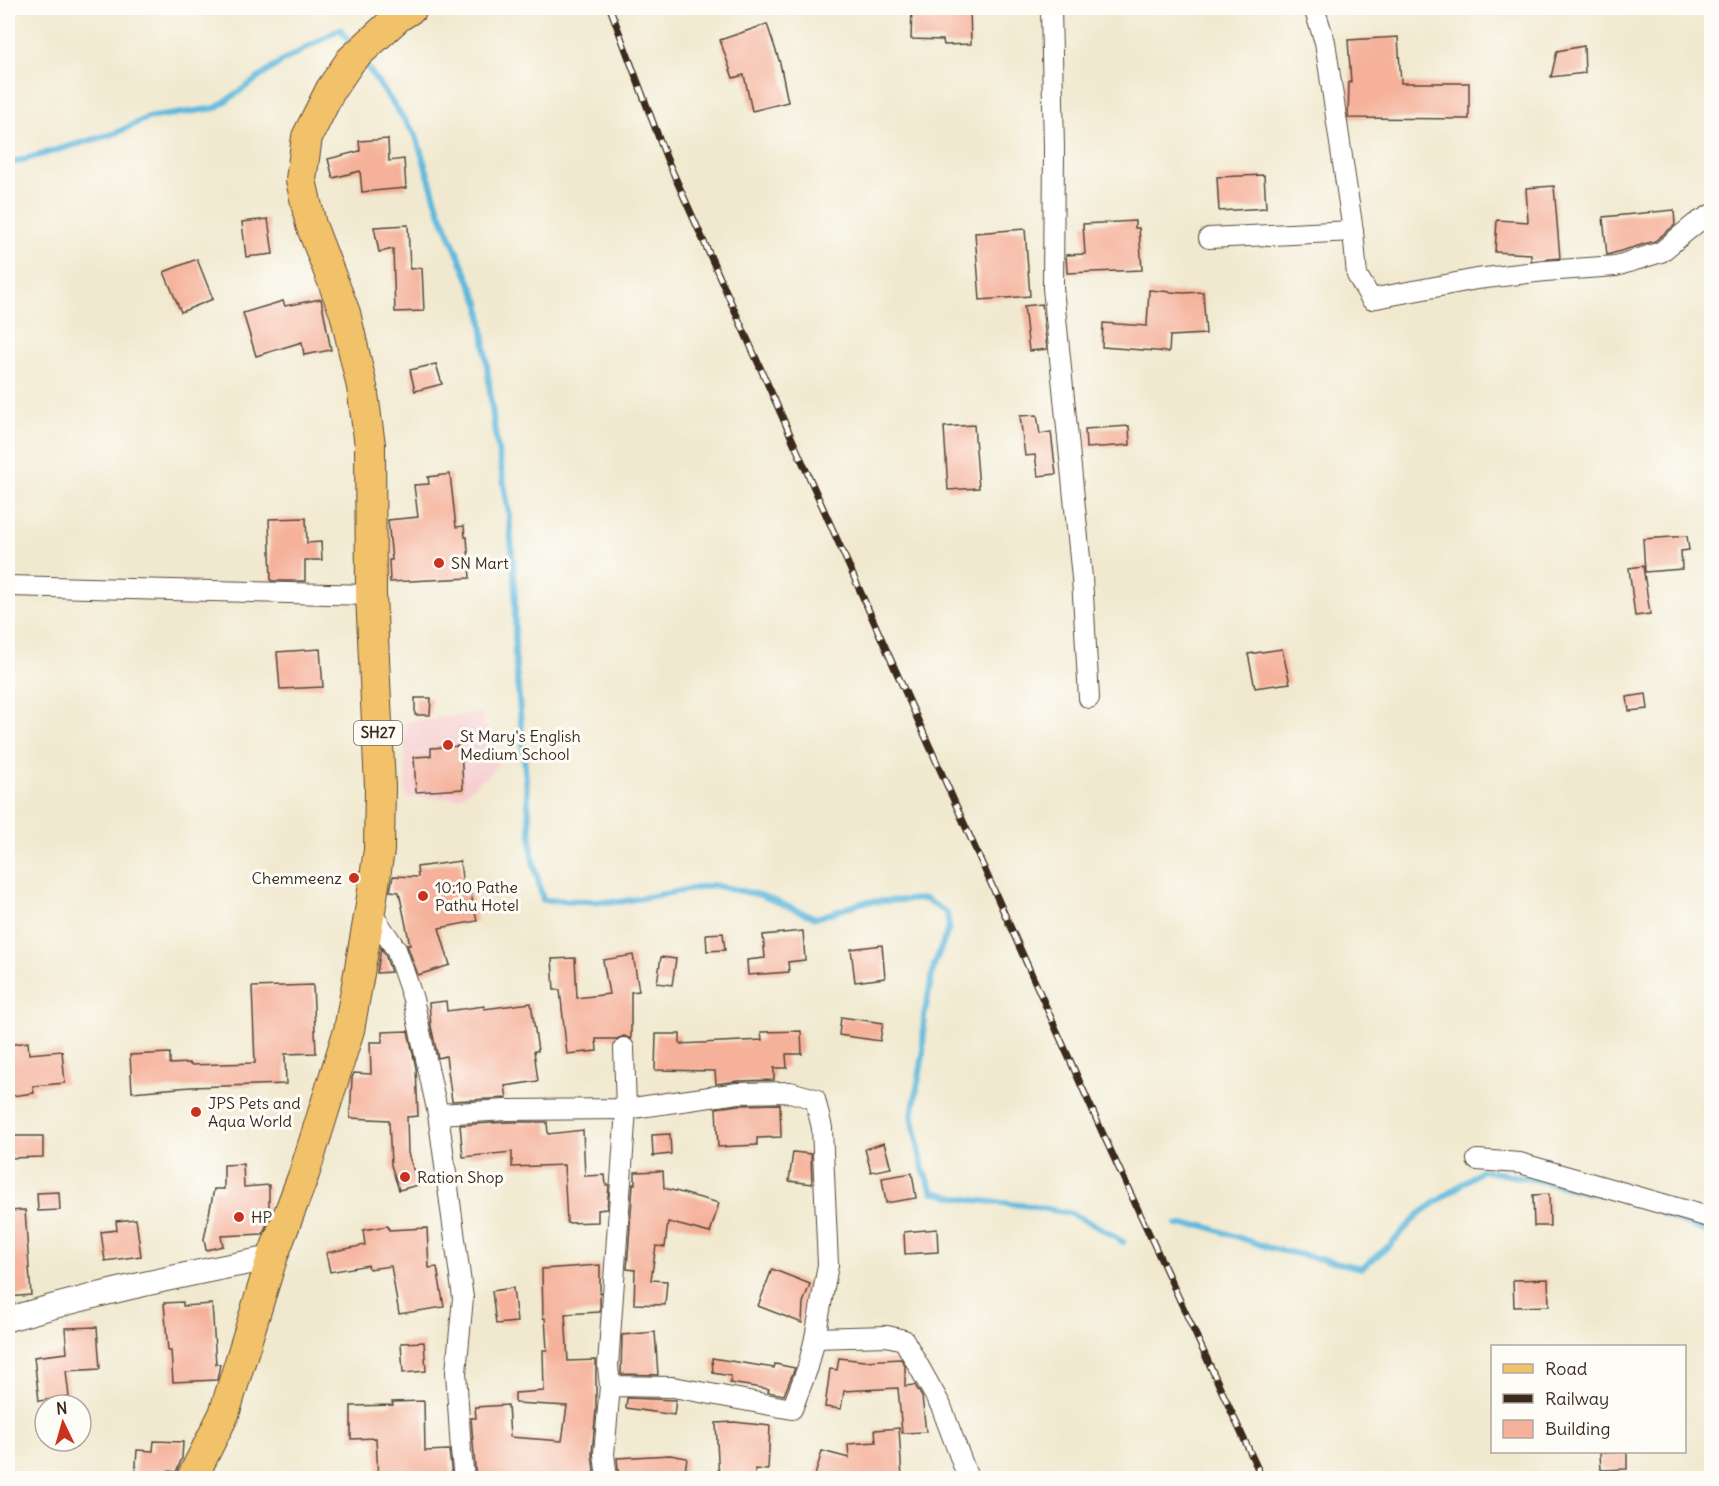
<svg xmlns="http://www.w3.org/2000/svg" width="1719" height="1486" font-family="Delius,sans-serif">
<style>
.built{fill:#f7cfd1}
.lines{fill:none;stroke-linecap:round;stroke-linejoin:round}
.stream{stroke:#5fb8dc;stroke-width:6}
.building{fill:#f5b19a}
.minor-casing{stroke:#564739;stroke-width:22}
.tertiary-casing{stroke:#564739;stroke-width:26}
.primary-casing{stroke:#564739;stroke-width:32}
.minor{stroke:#fff;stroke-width:20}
.tertiary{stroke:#fff;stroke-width:24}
.primary{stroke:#f2c26a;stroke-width:30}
.rail-casing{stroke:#3b2a1e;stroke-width:7}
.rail{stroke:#fdfcf7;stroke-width:4.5;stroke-dasharray:14;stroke-linecap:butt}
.poi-dot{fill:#c8321e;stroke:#fdfcf7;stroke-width:2}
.labels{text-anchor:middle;stroke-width:6;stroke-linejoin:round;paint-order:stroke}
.shield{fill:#fdfcf7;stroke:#75695f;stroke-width:1.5}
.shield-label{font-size:15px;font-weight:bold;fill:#3b2a1e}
.poi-label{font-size:16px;fill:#3b2a1e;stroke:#fdfcf7;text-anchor:start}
</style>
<rect width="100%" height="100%" fill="#fdfcf7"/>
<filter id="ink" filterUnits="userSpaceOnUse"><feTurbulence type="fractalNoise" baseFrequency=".0167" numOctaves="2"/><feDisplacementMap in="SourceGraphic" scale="12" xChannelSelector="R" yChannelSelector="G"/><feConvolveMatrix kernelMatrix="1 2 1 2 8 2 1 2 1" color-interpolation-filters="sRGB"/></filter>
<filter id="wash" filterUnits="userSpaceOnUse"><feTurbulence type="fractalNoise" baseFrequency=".008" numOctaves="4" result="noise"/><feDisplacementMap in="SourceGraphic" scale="24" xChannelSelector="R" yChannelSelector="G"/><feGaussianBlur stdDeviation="1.35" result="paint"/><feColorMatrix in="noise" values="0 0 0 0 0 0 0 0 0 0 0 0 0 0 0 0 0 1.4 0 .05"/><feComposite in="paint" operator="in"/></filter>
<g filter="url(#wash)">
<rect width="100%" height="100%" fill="#f1e9cf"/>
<path class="built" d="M 481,713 L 498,767 L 460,798 L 406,798 L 405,722 Z"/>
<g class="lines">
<g class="stream">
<path d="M 368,68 L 416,136 L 439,210 L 480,305 L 494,426 L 509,513 L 515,589 L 515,654 L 533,861 L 543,900 L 620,902 L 713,885 L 760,895 L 816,918 L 865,902 L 925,899 L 947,913 L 949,928 L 934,965 L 924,1017 L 923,1055 L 912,1115 L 923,1169 L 933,1192 L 965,1199 L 1030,1206 L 1069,1213 L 1095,1225 L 1123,1242"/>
<path d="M 8,164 L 116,133 L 147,118 L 216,108 L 281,62 L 340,29 L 348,40"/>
<path d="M 1660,1213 L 1704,1231"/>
<path d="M 1176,1225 L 1205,1226 L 1270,1248 L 1362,1268 L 1391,1244 L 1418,1215 L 1482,1170 L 1552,1183 L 1590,1193"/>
</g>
</g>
<g id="blocks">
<g class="building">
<path d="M 912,8 L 970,8 L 971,44 L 944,45 L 943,40 L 911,39 Z"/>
<path d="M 767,24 L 780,63 L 788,102 L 752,111 L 744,75 L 733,78 L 720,40 Z"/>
<path d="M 1398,37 L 1401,83 L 1469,83 L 1469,119 L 1348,118 L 1349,82 L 1351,82 L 1348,40 Z"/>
<path d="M 1584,46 L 1585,73 L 1551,77 L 1557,51 Z"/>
<path d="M 388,139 L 389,161 L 404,159 L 406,188 L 362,192 L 360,171 L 333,178 L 328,159 L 360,151 L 359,141 Z"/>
<path d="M 1264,175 L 1266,208 L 1219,211 L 1217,177 Z"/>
<path d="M 1554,186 L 1560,258 L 1531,261 L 1531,254 L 1495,252 L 1497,220 L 1528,222 L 1526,188 Z"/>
<path d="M 1674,210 L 1675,225 L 1655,241 L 1607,255 L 1603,217 Z"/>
<path d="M 268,219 L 273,254 L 246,257 L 242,222 Z"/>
<path d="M 1135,221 L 1135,228 L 1139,228 L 1142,270 L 1067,273 L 1066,255 L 1085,254 L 1083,224 Z"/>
<path d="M 408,225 L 410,269 L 422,268 L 424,311 L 395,312 L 393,249 L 379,252 L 374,227 Z"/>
<path d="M 1025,229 L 1030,296 L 980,300 L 975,233 Z"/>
<path d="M 197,259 L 213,299 L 181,312 L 164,272 Z"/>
<path d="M 1149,290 L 1183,293 L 1203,292 L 1206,334 L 1170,336 L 1169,352 L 1102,347 L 1103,323 L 1147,326 Z"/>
<path d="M 321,299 L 331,350 L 304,355 L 302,342 L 256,356 L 243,313 L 283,301 L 285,306 Z"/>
<path d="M 1042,304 L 1047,349 L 1029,351 L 1024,306 Z"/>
<path d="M 436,364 L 442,384 L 415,391 L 410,370 Z"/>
<path d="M 1037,415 L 1040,434 L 1051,432 L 1056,474 L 1038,476 L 1035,455 L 1025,456 L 1020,416 Z"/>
<path d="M 974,425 L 979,488 L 948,490 L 944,427 Z"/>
<path d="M 1129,426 L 1130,445 L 1086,448 L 1085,429 Z"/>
<path d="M 450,474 L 456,527 L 464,526 L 465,537 L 467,537 L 470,578 L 390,582 L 389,560 L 392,560 L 388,520 L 418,517 L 414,485 L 429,484 L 428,477 Z"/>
<path d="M 306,518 L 307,543 L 321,542 L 322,560 L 305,560 L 305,581 L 271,581 L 269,519 Z"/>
<path d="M 1687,536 L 1689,550 L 1681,551 L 1682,569 L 1645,572 L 1643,539 Z"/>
<path d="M 1643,566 L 1650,614 L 1635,616 L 1629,568 Z"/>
<path d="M 320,649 L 323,687 L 280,689 L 277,652 Z"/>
<path d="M 1282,649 L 1290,683 L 1255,688 L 1248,654 Z"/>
<path d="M 1646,694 L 1648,709 L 1629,711 L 1627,697 Z"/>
<path d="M 415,698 L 431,698 L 430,715 L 415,715 Z"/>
<path d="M 461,746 L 463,789 L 416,792 L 414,757 L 431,756 L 431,748 Z"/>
<path d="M 460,861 L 464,895 L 471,894 L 477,921 L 439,928 L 450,965 L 418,975 L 407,945 L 410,945 L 399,892 L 390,891 L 393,876 L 418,877 L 417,867 Z"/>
<path d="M 803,931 L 805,960 L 788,962 L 789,972 L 748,975 L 747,960 L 765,958 L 763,935 Z"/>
<path d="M 723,933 L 725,950 L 707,951 L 706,934 Z"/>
<path d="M 882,945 L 885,978 L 855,982 L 851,949 Z"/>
<path d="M 381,948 L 385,954 L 391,972 L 377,973 Z"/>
<path d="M 633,955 L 639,991 L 631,992 L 631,1039 L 624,1036 L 617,1039 L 596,1039 L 597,1051 L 567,1054 L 560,990 L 554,990 L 552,959 L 575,958 L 577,998 L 609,994 L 603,960 Z"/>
<path d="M 661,957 L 676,959 L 672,985 L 657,983 Z"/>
<path d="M 313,985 L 316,1053 L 285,1054 L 286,1084 L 191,1087 L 132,1092 L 130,1055 L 170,1053 L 170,1064 L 190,1063 L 190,1065 L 255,1063 L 252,987 Z"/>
<path d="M 446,1001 L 447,1011 L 484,1006 L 484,1009 L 531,1003 L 538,1051 L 534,1051 L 538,1081 L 505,1086 L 507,1098 L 452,1101 L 446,1056 L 438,1058 L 431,1026 L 429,1003 Z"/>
<path d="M 841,1017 L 883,1023 L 880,1041 L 839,1035 Z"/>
<path d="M 408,1031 L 416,1068 L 418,1116 L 407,1117 L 408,1153 L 418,1185 L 399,1190 L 391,1165 L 389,1120 L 350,1118 L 352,1078 L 354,1073 L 371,1074 L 370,1042 L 382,1042 L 382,1032 Z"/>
<path d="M 801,1031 L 802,1054 L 786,1054 L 787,1068 L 774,1068 L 774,1080 L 738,1081 L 716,1084 L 715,1071 L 655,1070 L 656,1034 L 680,1034 L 680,1044 L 762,1040 L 761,1032 Z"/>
<path d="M 28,1042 L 29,1054 L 62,1051 L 65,1083 L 33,1086 L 34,1093 L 12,1096 L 8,1045 Z"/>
<path d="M 780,1104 L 781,1137 L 757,1138 L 757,1145 L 718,1147 L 716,1108 L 739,1105 Z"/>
<path d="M 507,1122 L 547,1122 L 548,1134 L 583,1130 L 585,1176 L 605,1175 L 606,1185 L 609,1185 L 607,1209 L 598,1210 L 598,1222 L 567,1223 L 564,1165 L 512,1167 L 512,1152 L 463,1157 L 460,1125 Z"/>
<path d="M 670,1134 L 671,1154 L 653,1156 L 652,1135 Z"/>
<path d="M 8,1136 L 43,1136 L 43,1157 L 8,1158 Z"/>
<path d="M 884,1143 L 891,1168 L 871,1172 L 865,1149 Z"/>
<path d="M 793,1152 L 811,1154 L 812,1184 L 789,1181 Z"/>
<path d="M 243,1164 L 244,1187 L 269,1185 L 269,1218 L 263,1234 L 221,1236 L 223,1246 L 206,1250 L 204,1239 L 214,1189 L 224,1189 L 224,1165 Z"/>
<path d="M 663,1171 L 664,1188 L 719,1203 L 710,1233 L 668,1222 L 665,1247 L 656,1246 L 651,1280 L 667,1281 L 665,1305 L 634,1304 L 635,1270 L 627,1269 L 633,1184 L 635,1184 L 635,1172 Z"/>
<path d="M 912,1173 L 916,1198 L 886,1203 L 882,1178 Z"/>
<path d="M 59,1192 L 60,1210 L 38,1211 L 37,1193 Z"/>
<path d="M 1549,1194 L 1550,1226 L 1534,1226 L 1533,1195 Z"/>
<path d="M 25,1210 L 31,1295 L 8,1297 L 8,1211 Z"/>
<path d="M 136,1219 L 141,1256 L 105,1261 L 101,1232 L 117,1230 L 116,1221 Z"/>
<path d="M 388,1226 L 389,1230 L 427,1228 L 429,1268 L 437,1267 L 444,1307 L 399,1314 L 391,1266 L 369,1269 L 368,1265 L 330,1272 L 326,1253 L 365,1245 L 363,1230 Z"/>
<path d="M 937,1229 L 938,1252 L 905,1254 L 904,1232 Z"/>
<path d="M 600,1265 L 600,1312 L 565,1314 L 568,1361 L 596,1360 L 596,1410 L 592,1453 L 595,1479 L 476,1479 L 471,1418 L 476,1418 L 475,1407 L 508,1405 L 510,1437 L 562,1441 L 567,1406 L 515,1403 L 515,1393 L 544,1391 L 543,1350 L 547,1350 L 545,1318 L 543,1318 L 542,1269 Z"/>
<path d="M 772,1269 L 810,1284 L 803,1303 L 802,1323 L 758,1306 Z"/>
<path d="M 1548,1279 L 1549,1306 L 1514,1307 L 1513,1280 Z"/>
<path d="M 513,1288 L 517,1322 L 496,1324 L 492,1291 Z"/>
<path d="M 183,1302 L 183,1306 L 212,1304 L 216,1364 L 220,1364 L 217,1380 L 173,1382 L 171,1351 L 168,1351 L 164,1303 Z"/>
<path d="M 97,1327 L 100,1369 L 66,1371 L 69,1397 L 39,1401 L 34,1357 L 67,1353 L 65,1328 Z"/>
<path d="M 655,1332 L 658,1375 L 621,1374 L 622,1335 Z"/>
<path d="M 424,1342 L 426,1371 L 403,1373 L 401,1343 Z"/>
<path d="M 712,1358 L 774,1368 L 775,1364 L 795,1368 L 784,1395 L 768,1392 L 769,1389 L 730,1383 L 731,1376 L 713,1373 Z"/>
<path d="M 839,1358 L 864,1361 L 901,1359 L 905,1365 L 905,1386 L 915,1385 L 922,1397 L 926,1432 L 902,1433 L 898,1388 L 844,1391 L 841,1409 L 825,1407 L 830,1369 L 837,1370 Z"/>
<path d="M 627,1398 L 676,1400 L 674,1415 L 626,1408 Z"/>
<path d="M 424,1401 L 425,1451 L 449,1450 L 452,1477 L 378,1479 L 376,1438 L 351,1439 L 351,1406 L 393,1405 L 392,1402 Z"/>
<path d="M 734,1422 L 770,1426 L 768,1470 L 755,1469 L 755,1479 L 719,1479 L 716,1423 Z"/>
<path d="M 899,1428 L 902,1479 L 814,1479 L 822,1451 L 849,1458 L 848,1444 L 876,1442 L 875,1430 Z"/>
<path d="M 154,1441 L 183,1442 L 182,1458 L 176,1472 L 169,1471 L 169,1479 L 135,1479 L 137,1450 L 153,1451 Z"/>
<path d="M 1627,1452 L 1627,1469 L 1601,1470 L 1600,1453 Z"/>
<path d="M 670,1455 L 687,1458 L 684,1479 L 619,1479 L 617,1458 Z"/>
</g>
</g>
</g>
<g filter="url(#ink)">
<use href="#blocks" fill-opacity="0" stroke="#564739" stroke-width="1.5"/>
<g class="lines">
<g class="minor-casing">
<g id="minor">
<path d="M 1051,8 L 1054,148 L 1053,288 L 1082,578 L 1089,698"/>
<path d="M 1314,8 L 1325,42 L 1353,231 L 1357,275 L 1371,299 L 1477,279 L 1545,271 L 1616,266 L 1661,252 L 1695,224 L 1712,214"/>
<path d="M 1209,238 L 1353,231"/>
<path d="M 8,586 L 371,595"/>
<path d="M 370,911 L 396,949 L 413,999 L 438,1114 L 463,1298 L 456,1372 L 461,1451 L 464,1478"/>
<path d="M 438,1114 L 507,1110 L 626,1109 L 738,1093 L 790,1092 L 815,1099 L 822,1128 L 828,1265 L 815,1338 L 887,1336 L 904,1340 L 941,1406 L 968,1478"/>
<path d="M 1477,1160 L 1520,1163 L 1712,1218"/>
<path d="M 610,1386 L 608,1366 L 626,1109 L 624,1048"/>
<path d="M 607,1478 L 604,1454 L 610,1386 L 673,1387 L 792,1409 L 808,1367 L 815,1338"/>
</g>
</g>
<g class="tertiary-casing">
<path id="tertiary" d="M 8,1319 C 95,1294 183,1274 272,1258"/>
</g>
<g class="primary-casing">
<path id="primary" d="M 192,1478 L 224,1414 L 272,1258 L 304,1174 L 349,1030 L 370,911 L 379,850 L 380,787 L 371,595 L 370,445 L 362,387 L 345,313 L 311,225 L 301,180 L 307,137 L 331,89 L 351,60 L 398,17 L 412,8"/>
</g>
<use href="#minor" class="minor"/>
<use href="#tertiary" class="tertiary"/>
<use href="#primary" class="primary"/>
<g class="rail-casing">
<path id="rail" d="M 610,8 L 666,157 L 1103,1134 L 1262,1478"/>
</g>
<use href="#rail" class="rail"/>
</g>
</g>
<g class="poi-dot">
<circle cx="439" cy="563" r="6"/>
<circle cx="448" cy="745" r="6"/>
<circle cx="354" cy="878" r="6"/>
<circle cx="423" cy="896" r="6"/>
<circle cx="196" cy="1112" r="6"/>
<circle cx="405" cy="1177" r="6"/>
<circle cx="239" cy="1217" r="6"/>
</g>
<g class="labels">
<rect class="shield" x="354" y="721" width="48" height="24" rx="4.5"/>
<g class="shield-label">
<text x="378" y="738">SH27</text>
</g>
<g class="poi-label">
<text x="451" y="569">SN Mart</text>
<text x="460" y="742">St Mary's English<tspan x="460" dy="18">Medium School</tspan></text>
<text x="342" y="884" text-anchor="end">Chemmeenz</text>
<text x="435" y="893">10:10 Pathe<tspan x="435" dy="18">Pathu Hotel</tspan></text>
<text x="208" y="1109">JPS Pets and<tspan x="208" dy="18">Aqua World</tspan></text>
<text x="417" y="1183">Ration Shop</text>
<text x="251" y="1223">HP</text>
</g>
</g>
<rect width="1719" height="1486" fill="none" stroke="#fdfcf7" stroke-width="30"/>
<rect x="1491" y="1345" width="195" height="108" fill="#fdfcf7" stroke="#afa8a0" stroke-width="1.5"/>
<rect x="1503" y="1364" width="30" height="9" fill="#f2c26a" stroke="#afa8a0" stroke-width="1.5"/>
<text x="1545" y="1375" font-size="18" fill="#3b2a1e">Road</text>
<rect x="1503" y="1394" width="30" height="9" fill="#3b2a1e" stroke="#afa8a0" stroke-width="1.5"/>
<text x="1545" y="1405" font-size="18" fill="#3b2a1e">Railway</text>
<rect x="1503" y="1420" width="30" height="18" fill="#f5b19a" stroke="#afa8a0" stroke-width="1.5"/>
<text x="1545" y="1435" font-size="18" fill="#3b2a1e">Building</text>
<g transform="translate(63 1423) rotate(355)"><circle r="28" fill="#fdfcf7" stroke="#afa8a0" stroke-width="1.5"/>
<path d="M0-4.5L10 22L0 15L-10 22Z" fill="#c8321e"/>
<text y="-9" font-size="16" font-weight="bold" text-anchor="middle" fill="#3b2a1e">N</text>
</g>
</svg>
